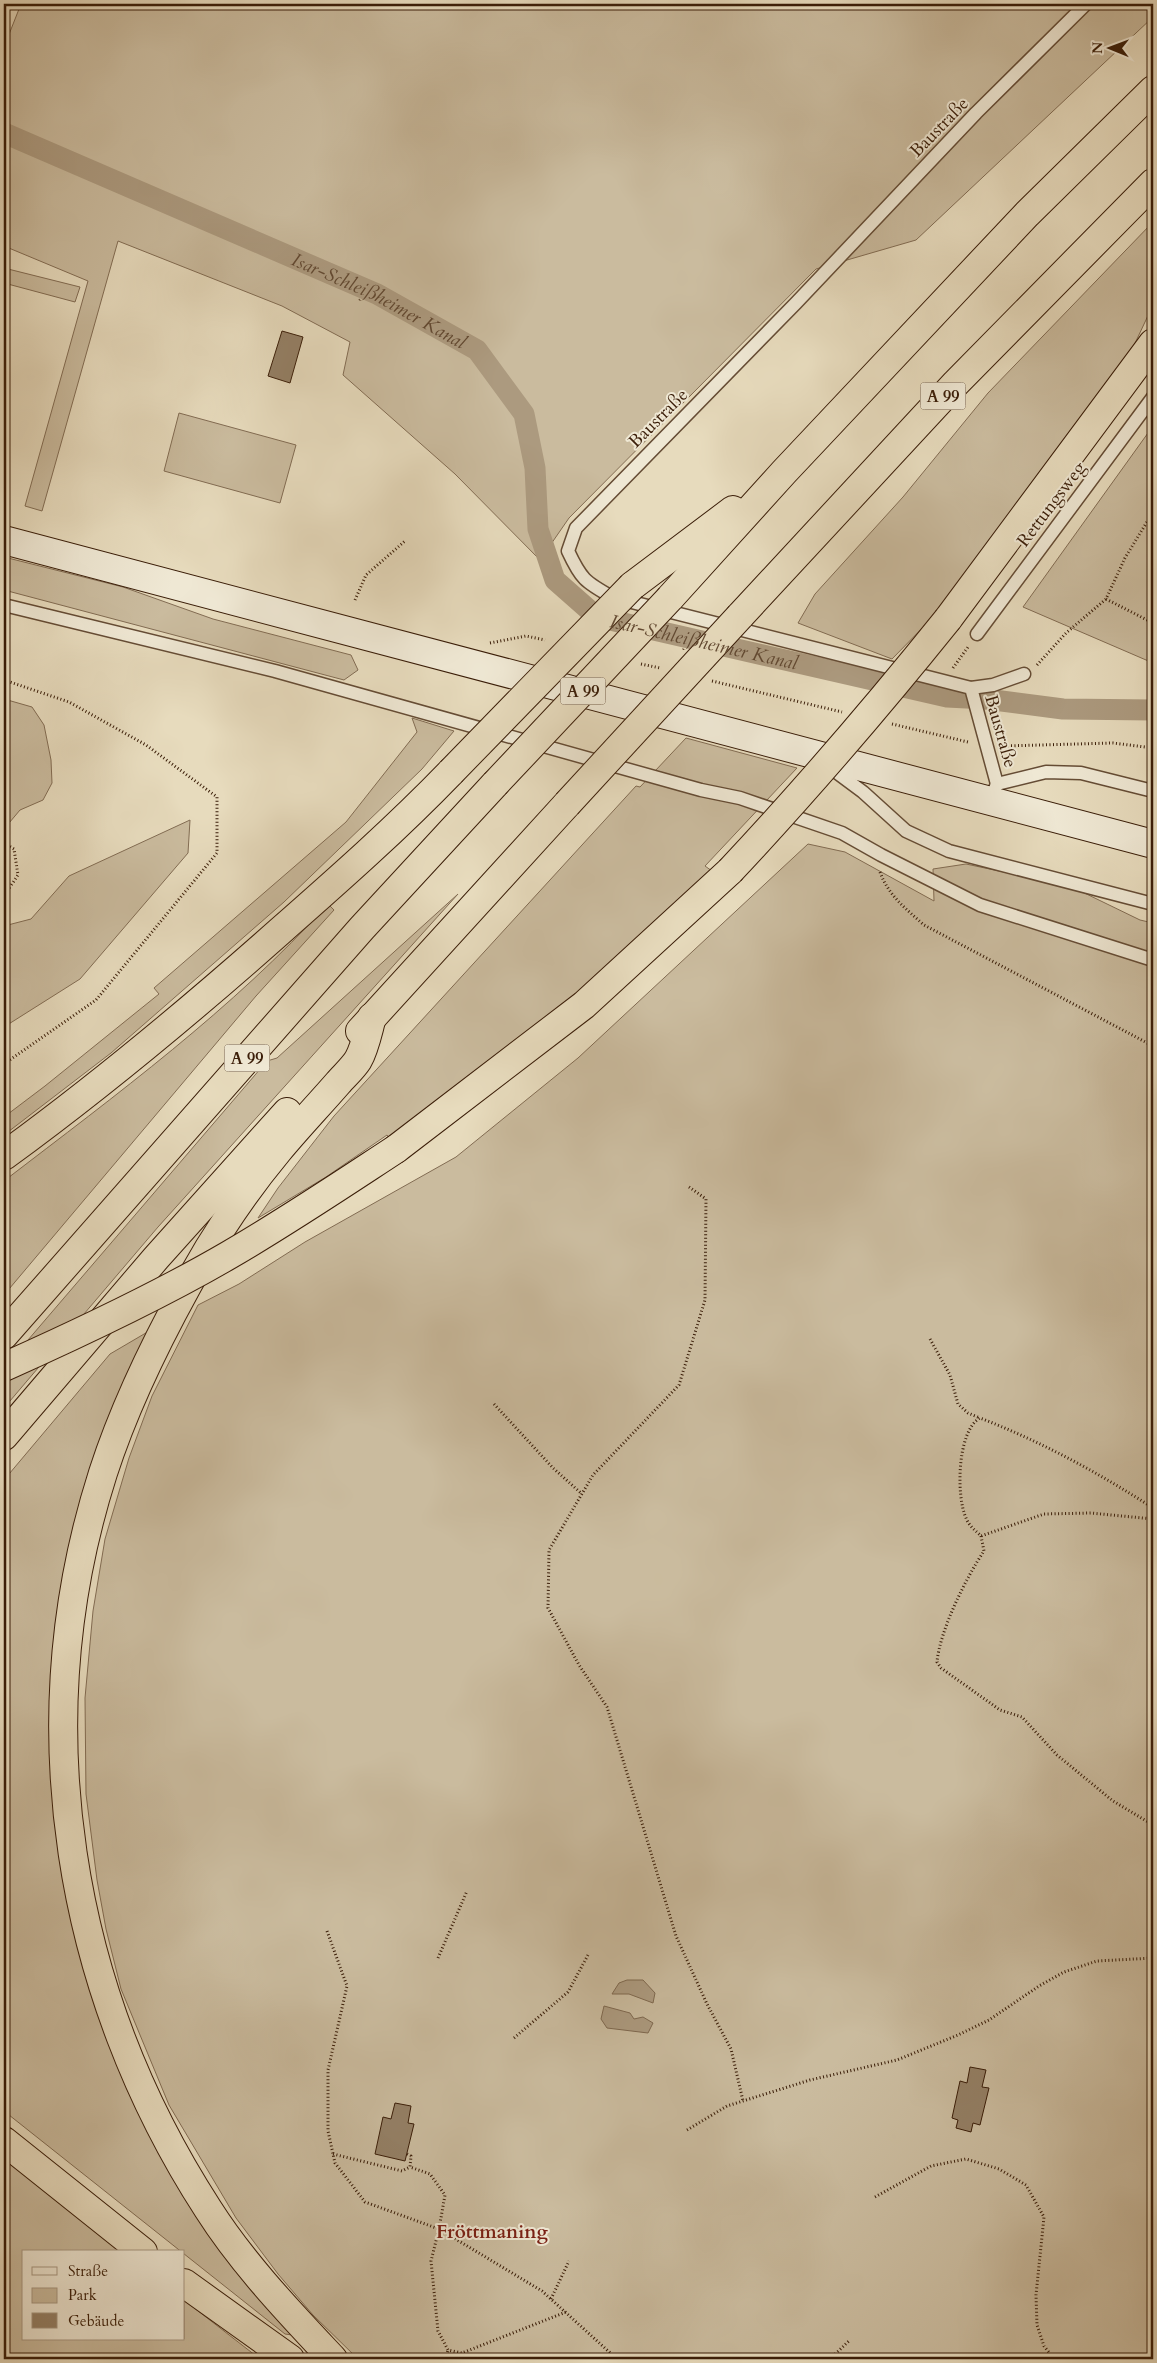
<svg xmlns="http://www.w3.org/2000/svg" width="1157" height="2363" font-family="Cardo,serif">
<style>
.green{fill:#cabb9e;stroke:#826c53}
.water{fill:#ac9a7f;stroke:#7e684f}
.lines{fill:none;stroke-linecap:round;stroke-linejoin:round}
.canal{stroke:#ac9a7f;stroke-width:21}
.building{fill:#948066;stroke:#3a1d08}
.lane-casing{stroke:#654c35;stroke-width:15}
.secondary-casing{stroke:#3a1d08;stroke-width:30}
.highway-casing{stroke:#3a1d08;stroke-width:30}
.path{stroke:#3a1d08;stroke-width:3;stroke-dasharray:1 2.5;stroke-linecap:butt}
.lane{stroke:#efe8d4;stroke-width:12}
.secondary{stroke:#efe8d4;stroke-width:28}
.highway{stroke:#e7dbbd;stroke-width:28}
.highway-bridge-casing{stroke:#3a1d08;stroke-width:30;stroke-linecap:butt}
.highway-bridge{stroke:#e7dbbd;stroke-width:28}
.labels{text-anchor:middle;stroke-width:4;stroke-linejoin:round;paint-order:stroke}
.shield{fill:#efe8d4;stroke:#705a45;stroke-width:1}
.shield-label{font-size:16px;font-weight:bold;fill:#3a1d08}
.street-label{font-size:18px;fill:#3a1d08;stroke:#efe8d4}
.water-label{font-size:19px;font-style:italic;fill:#624932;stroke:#efe8d4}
.neighbourhood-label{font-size:19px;font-weight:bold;fill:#7a1f14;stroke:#efe8d4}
</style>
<rect width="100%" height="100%" fill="#e7dbbd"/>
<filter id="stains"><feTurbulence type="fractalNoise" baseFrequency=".004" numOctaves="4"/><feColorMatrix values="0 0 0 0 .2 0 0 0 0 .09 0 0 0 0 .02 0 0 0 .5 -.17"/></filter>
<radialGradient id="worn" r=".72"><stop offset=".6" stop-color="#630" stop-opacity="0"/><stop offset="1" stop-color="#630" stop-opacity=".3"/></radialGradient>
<g class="green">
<path d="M 21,4 L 1153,4 L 1153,17 L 916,240 L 816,269 L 569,518 L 540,560 L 455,474 L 343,375 L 350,342 L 282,306 L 118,241 L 42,511 L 25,506 L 88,281 L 4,246 L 4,47 Z"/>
<path d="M 1153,222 L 1153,305 L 1129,356 L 938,612 L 892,659 L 798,623 L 815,594 L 903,497 L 988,393 Z"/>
<path d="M 4,268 L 80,287 L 75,302 L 4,283 Z"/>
<path d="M 179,413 L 296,445 L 280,503 L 164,471 Z"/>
<path d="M 1153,426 L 1153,663 L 1023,607 Z"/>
<path d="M 4,557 L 123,587 L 213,619 L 351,655 L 358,670 L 344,680 L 4,590 Z"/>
<path d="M 4,699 L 32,707 L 44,725 L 51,760 L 52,783 L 43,800 L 20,810 L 4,829 Z"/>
<path d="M 412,718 L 454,731 L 422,769 L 284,902 L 111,1053 L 4,1135 L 4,1117 L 45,1086 L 159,994 L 154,988 L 346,822 L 417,732 Z"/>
<path d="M 686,738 L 797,768 L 705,866 L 712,871 L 594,981 L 391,1140 L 387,1135 L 326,1177 L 258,1218 L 278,1188 L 334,1116 L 636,786 L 640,787 Z"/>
<path d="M 190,820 L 188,853 L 80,979 L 4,1027 L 4,926 L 31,919 L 69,876 Z"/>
<path d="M 808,844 L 845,852 L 934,901 L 933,869 L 966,864 L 1070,886 L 1140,920 L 1153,923 L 1153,2359 L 358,2359 L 313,2315 L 278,2274 L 236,2218 L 169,2105 L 121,1989 L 106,1929 L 97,1880 L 86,1794 L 85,1698 L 93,1611 L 105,1539 L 129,1458 L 152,1396 L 198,1305 L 239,1284 L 305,1242 L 456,1157 L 578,1058 Z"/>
<path d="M 458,894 L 158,1227 L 4,1408 L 4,1368 L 267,1061 L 277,1058 Z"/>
<path d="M 328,904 L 334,910 L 256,996 L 4,1295 L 4,1181 C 116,1095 233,1009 328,904 Z"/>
<path d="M 156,1327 L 60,1652 L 97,1994 L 292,2335 L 285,2334 L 4,2111 L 4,1480 L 110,1354 Z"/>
<path d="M 4,2158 L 122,2252 L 24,2252 L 24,2339 L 184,2339 L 184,2300 L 260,2359 L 4,2359 Z"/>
</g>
<g class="water">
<path d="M 627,1980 L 643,1980 L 655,1993 L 653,2003 L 629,1994 L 612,1994 L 619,1983 Z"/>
<path d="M 604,2006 L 630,2013 L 634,2019 L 643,2017 L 653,2023 L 648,2033 L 607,2028 L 601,2019 Z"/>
</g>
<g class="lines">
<path class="canal" id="s1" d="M 4,133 L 377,294 L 477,350 L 524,414 L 535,468 L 538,529 L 555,580 L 597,617 L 947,697 L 986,699 L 1063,709 L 1153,710"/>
</g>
<g class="building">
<path d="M 282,331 L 303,337 L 290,383 L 268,376 Z"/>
<path d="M 970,2067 L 986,2070 L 982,2087 L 989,2088 L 980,2125 L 973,2123 L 971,2132 L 956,2128 L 958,2120 L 952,2118 L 960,2081 L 967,2083 Z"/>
<path d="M 395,2103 L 411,2106 L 408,2123 L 414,2124 L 405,2161 L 375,2154 L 383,2117 L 391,2119 Z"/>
</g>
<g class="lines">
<g class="lane-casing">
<g id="lane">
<path d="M 4,605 L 275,671 L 701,790 L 740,798 L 842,833 L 881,855 L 980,905 L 1153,960"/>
<path d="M 977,634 L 1153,397"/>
<path d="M 971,688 L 993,685 L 1024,674"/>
<path d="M 828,766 L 863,792 L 906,831 L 949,851 L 1153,904"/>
<path d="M 997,784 L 971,688 L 612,597 C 585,582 581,579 568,551 L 576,528 L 796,303 L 976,113 L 1086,4"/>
<path d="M 994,791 L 997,784 L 1046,772 L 1081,773 L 1153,791"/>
</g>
</g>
<g class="secondary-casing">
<path id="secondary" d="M 4,540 L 1153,844"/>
</g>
<g class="highway-casing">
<g id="highway">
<path d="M 632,586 L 733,510"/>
<path d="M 670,598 L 784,472 L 1027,214 L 1153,90"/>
<path d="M 740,616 L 956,383 L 1153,183"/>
<path d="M 948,619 L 1153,343"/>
<path d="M 360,1031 L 567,804"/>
<path d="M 396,1149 L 584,1005 L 730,871"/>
<path d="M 4,1156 C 100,1086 190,1011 279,932 C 338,880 397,828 451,772"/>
<path d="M 4,1335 L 362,928 L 495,784"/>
<path d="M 4,1436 L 156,1258 L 287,1112"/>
<path d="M 4,2141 L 143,2252"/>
<path d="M 184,2283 L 290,2359"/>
<path d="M 333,2359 C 289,2312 243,2264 208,2209 C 67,1991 23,1723 103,1473 C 124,1408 153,1348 186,1288 C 212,1240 243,1193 278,1151 C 297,1128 318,1106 338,1083 C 344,1076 353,1068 358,1060 C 365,1048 368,1031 372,1017"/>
</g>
</g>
<g class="path">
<path d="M 1106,599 L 1153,623"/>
<path d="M 355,600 L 366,575 L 405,541"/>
<path d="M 490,643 L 526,636 L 545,640"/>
<path d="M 641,664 L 660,668"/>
<path d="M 1037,665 L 1066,633 L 1106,599 L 1125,558 L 1153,512"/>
<path d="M 953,668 L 968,647"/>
<path d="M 4,680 L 69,702 L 146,745 L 217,797 L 217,853 L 96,1000 L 4,1064"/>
<path d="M 712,681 L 842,712"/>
<path d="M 892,724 L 968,742"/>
<path d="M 1004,746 L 1113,743 L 1153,748"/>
<path d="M 4,843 L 14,849 L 18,875 L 4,896"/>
<path d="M 880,872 C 888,895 906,909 924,925 L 1153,1046"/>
<path d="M 689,1187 L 706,1199 L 705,1300 L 679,1385 L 593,1475 L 549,1550 L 548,1608 L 579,1665 L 607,1707 L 676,1936 L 707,2004 L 731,2049 L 743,2101"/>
<path d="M 930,1339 L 950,1375 L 958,1404 L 968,1413 L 980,1418"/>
<path d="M 494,1404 L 553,1468 L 582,1494"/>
<path d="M 1153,1508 C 1099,1473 1040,1441 980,1418 C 957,1431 956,1496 966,1518 C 969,1526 975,1530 981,1536 L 1044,1514 L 1091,1513 L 1153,1519"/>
<path d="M 981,1536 L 984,1551 C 966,1578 940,1630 937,1662 L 941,1668 L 1000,1710 L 1022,1717 L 1057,1755 L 1113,1801 L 1153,1825"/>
<path d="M 327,1931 L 347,1986 L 328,2070 L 328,2131 L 335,2163 L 365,2202 L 439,2229 L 431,2261 L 438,2331 L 448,2350 L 462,2353 L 566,2312"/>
<path d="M 438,1958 L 467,1891"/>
<path d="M 1153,2021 L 1153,2027"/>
<path d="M 514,2038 L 568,1992 L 588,1955"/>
<path d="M 687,2130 L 727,2106 L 810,2080 L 897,2060 L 958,2035 L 989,2020 L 1039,1986 L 1064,1972 L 1097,1961 L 1153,1958"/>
<path d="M 333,2154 L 402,2171 L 410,2167"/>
<path d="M 407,2154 L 411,2156 L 410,2167 L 430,2174 L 445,2195 L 439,2229 L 542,2291 L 617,2359"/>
<path d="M 875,2197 L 931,2166 L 966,2159 L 999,2169 L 1026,2185 L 1044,2217 L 1036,2295 L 1037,2325 L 1044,2346 L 1054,2359"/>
<path d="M 551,2299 L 569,2261"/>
<path d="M 446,2359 L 448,2350"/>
<path d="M 830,2359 L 850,2340"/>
</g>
<use href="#lane" class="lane"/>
<use href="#secondary" class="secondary"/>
<use href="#highway" class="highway"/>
<g class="highway-bridge-casing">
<g id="highway-bridge">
<path d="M 451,772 L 632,586"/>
<path d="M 495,784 L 670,598"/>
<path d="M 567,804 L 740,616"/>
<path d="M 730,871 C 806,790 878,706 948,619"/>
<path d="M 4,1367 C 80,1333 157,1297 229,1255 C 286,1222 341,1185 396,1149"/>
</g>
</g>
<use href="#highway-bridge" class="highway-bridge"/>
</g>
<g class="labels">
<g class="shield">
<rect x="920.5" y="382.5" width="45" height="27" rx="4"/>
<rect x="560.5" y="677.5" width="45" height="27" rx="4"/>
<rect x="224.5" y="1044.5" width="45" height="27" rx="4"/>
</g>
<g class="shield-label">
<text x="943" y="402">A 99</text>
<text x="583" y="697">A 99</text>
<text x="247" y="1064">A 99</text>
</g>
<g class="street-label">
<text transform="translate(939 127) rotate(-46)" y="6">Baustraße</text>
<text transform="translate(658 418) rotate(-45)" y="6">Baustraße</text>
<text transform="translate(1051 504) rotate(-53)" y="6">Rettungsweg</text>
<text transform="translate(1001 731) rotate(74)" y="6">Baustraße</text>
</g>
<g class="water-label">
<text dy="7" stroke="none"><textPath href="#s1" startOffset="411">Isar-Schleißheimer Kanal</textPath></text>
<text dy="7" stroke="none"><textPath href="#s1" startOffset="936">Isar-Schleißheimer Kanal</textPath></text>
</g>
<g class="neighbourhood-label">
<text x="492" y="2238">Fröttmaning</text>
</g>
</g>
<rect width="1157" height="2363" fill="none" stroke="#e7dbbd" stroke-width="20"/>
<rect x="5" y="5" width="1147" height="2353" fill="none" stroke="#3a1d08" stroke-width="2.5"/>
<rect x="10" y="10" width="1137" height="2343" fill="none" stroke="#3a1d08"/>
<rect x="22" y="2250" width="162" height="90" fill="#efe8d4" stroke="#a79782"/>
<rect x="32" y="2267" width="25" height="8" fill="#efe8d4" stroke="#a79782"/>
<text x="68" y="2276" font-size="15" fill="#3a1d08">Straße</text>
<rect x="32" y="2288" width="25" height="15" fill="#cabb9e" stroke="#a79782"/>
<text x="68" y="2300" font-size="15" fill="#3a1d08">Park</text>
<rect x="32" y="2313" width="25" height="15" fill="#948066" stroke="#a79782"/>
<text x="68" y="2326" font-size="15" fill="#3a1d08">Gebäude</text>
<g transform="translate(1110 48) rotate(271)" stroke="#efe8d4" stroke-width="4" paint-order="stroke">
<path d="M0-4L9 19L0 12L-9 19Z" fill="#3a1d08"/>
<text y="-8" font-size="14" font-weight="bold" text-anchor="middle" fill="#3a1d08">N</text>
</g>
<rect width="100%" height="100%" filter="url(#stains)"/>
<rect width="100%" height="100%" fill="url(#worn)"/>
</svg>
